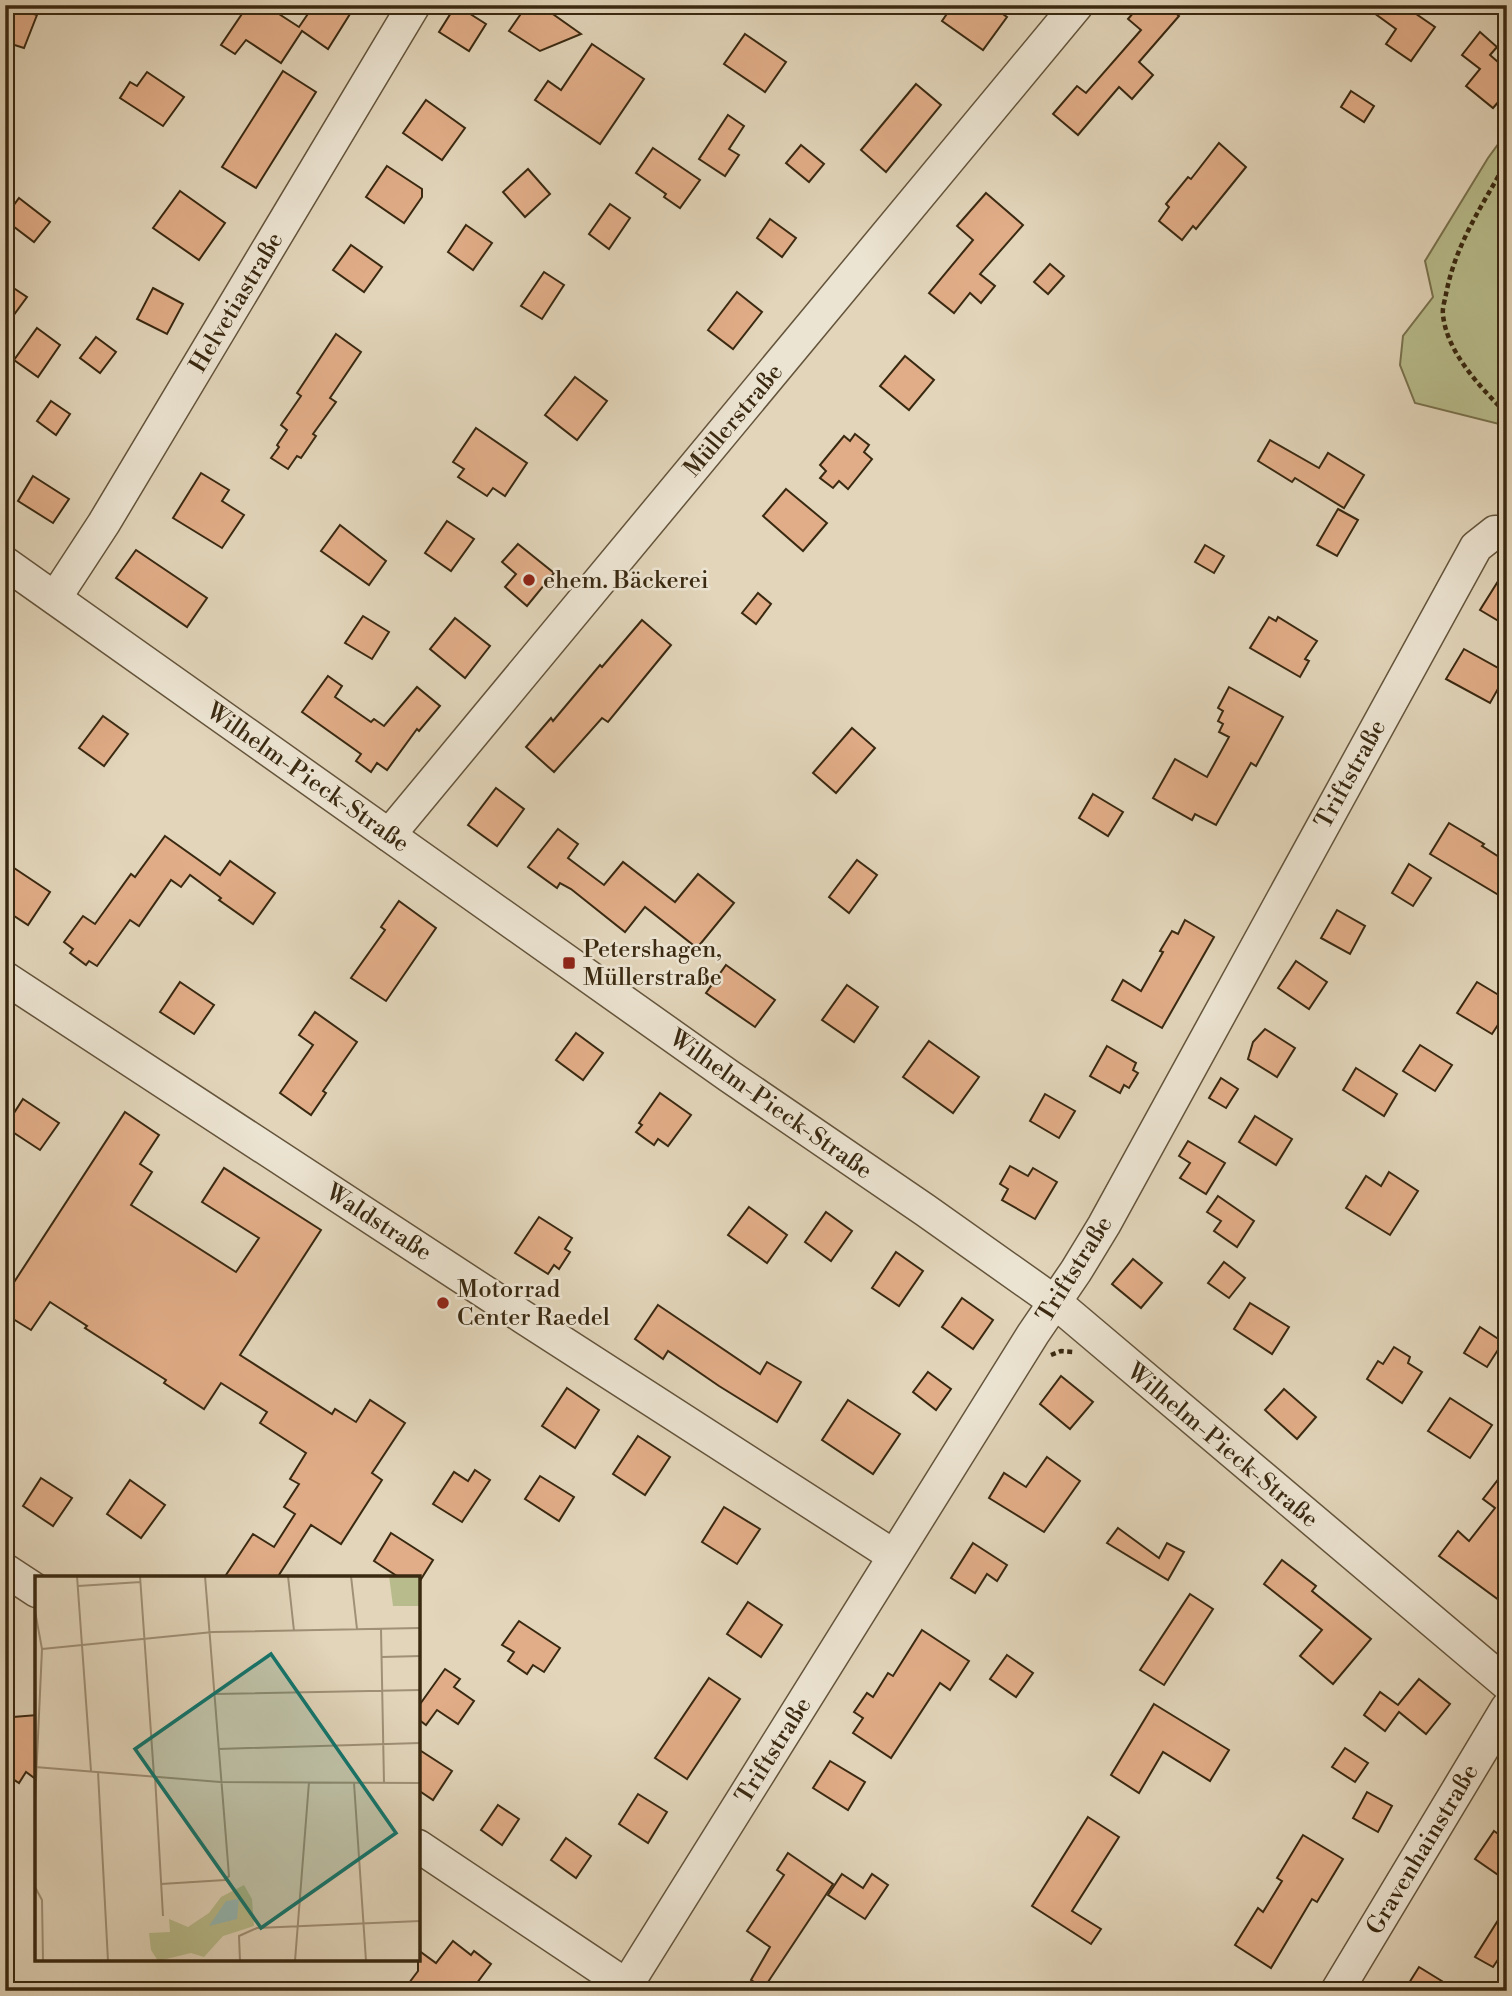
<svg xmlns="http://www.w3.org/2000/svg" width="1512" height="1996" font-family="'Libre Bodoni',serif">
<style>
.green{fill:#b8bc8c;stroke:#79724e;stroke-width:2}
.building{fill:#e1ad88;stroke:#3a2911;stroke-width:2}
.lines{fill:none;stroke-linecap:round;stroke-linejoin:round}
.minor-casing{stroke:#64543b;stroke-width:35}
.path{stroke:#3a2911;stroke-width:4.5;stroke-dasharray:5 3.5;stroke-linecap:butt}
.minor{stroke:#ece4d2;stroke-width:32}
.poi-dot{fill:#8f2418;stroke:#ece4d2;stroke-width:2.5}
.labels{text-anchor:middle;stroke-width:5;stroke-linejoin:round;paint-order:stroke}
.street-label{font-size:24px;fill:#3a2911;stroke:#ece4d2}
.poi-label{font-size:24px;fill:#3a2911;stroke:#ece4d2;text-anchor:start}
.inset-road{fill:none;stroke:#9f9076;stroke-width:2}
.view{fill:#0f766e;fill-opacity:0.15;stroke:#0f766e;stroke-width:3.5}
.inset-edge{fill:none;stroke:#3a2911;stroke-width:3.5}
</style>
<rect width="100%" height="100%" fill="#e2d5ba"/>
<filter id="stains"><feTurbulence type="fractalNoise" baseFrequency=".00286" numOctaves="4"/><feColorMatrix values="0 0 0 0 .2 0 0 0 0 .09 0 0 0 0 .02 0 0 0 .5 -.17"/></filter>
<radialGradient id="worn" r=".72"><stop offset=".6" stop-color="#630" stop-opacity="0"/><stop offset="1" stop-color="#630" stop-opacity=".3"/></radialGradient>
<path class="green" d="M 1507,132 L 1507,426 L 1415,403 L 1400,365 L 1403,336 L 1433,297 L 1425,261 L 1488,158 Z"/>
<g class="building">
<path d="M 5,5 L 37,15 L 24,48 L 5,42 Z"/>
<path d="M 248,5 L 265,5 L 299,27 L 314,5 L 338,5 L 350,14 L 328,49 L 302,31 L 281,63 L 246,40 L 235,54 L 221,45 Z"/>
<path d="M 456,5 L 486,24 L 469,51 L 439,32 Z"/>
<path d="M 527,5 L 540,5 L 581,34 L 540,51 L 509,31 Z"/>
<path d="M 953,5 L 990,5 L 1007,17 L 983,50 L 942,21 Z"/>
<path d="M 1140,5 L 1167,5 L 1179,16 L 1139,62 L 1153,75 L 1132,99 L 1119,87 L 1078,135 L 1053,114 L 1077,86 L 1086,93 L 1141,30 L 1128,19 Z"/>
<path d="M 1363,5 L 1403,5 L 1435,27 L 1411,61 L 1386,44 L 1396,29 Z"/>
<path d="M 1480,32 L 1497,47 L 1490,55 L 1507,70 L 1507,92 L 1493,108 L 1466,86 L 1480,69 L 1462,55 Z"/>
<path d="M 745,34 L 786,62 L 765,92 L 724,64 Z"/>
<path d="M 592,44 L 644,79 L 600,144 L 535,100 L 548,81 L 561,90 Z"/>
<path d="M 283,71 L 316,92 L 256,188 L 222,167 Z"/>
<path d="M 147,72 L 184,97 L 163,126 L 120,98 L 130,82 L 137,86 Z"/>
<path d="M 916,84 L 941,105 L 886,172 L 861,150 Z"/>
<path d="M 1351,91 L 1374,106 L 1364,122 L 1341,107 Z"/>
<path d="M 426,100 L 465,128 L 442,160 L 403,133 Z"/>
<path d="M 728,115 L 744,126 L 729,149 L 739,155 L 725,176 L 699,159 Z"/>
<path d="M 1219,143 L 1246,167 L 1196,229 L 1193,226 L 1182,240 L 1159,221 L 1169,207 L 1166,204 L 1188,177 L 1191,179 Z"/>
<path d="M 801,145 L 824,164 L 809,182 L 786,163 Z"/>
<path d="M 653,148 L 700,180 L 680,208 L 664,197 L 666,194 L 636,173 Z"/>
<path d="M 387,166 L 422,189 L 422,197 L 404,223 L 366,197 Z"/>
<path d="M 528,169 L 550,194 L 525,217 L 503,192 Z"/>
<path d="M 180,191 L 225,223 L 199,260 L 153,228 Z"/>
<path d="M 986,193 L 1023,225 L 980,274 L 995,286 L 981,303 L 970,293 L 954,313 L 929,293 L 973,240 L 957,226 Z"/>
<path d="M 19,198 L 50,222 L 34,242 L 5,220 L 5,217 Z"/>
<path d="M 610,204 L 630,218 L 609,249 L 589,234 Z"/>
<path d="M 770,219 L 796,238 L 782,257 L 757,238 Z"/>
<path d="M 466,225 L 492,243 L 473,270 L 448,252 Z"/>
<path d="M 351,245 L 382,267 L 364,292 L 333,270 Z"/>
<path d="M 1050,264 L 1064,276 L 1048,294 L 1034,282 Z"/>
<path d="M 544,272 L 564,285 L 542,319 L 521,306 Z"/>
<path d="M 12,287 L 27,297 L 5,327 L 5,296 Z"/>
<path d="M 153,288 L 183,304 L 167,334 L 137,319 Z"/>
<path d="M 737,292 L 762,312 L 733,349 L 708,330 Z"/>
<path d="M 37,328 L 60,345 L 38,377 L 14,360 Z"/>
<path d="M 336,334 L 361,352 L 330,398 L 336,402 L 313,434 L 316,436 L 301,458 L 297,456 L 288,469 L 271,458 L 279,447 L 277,445 L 287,430 L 281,425 L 301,396 L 297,393 Z"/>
<path d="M 96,337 L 116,352 L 100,373 L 80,358 Z"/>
<path d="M 905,356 L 934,380 L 909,410 L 880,386 Z"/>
<path d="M 575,377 L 607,401 L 577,440 L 545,415 Z"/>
<path d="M 51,401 L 70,414 L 56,435 L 37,421 Z"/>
<path d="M 476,428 L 527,463 L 505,496 L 493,488 L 487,496 L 458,477 L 464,469 L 453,462 Z"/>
<path d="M 855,434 L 869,445 L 864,452 L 872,459 L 848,489 L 839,481 L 833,488 L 820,478 L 826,471 L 820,465 L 844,436 L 850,441 Z"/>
<path d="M 1270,440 L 1319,468 L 1328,453 L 1364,475 L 1344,508 L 1295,478 L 1292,482 L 1258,461 Z"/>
<path d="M 201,473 L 229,490 L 222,501 L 244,515 L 222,548 L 173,518 Z"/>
<path d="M 33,476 L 69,499 L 53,523 L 18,501 Z"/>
<path d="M 786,489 L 827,523 L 803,551 L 763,516 Z"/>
<path d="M 1338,509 L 1358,520 L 1337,556 L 1317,545 Z"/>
<path d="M 447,521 L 474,539 L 451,571 L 425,553 Z"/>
<path d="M 340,525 L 386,561 L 369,585 L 321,551 Z"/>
<path d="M 518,544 L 554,573 L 527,606 L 505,587 L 516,574 L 502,562 Z"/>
<path d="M 1205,545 L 1224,556 L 1214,573 L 1195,562 Z"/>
<path d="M 136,550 L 207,598 L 187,627 L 116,578 Z"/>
<path d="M 1507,567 L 1507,626 L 1480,610 Z"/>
<path d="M 758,593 L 771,604 L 756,624 L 742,613 Z"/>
<path d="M 363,616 L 389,632 L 372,659 L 345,643 Z"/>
<path d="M 1269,617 L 1276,621 L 1278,617 L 1317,641 L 1305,659 L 1309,661 L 1300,677 L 1250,648 Z"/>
<path d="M 455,618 L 490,646 L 465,678 L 430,649 Z"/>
<path d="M 642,620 L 671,645 L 608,722 L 602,718 L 554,772 L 526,747 L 551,718 L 553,721 L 600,665 L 602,667 Z"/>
<path d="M 1464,649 L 1507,673 L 1490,703 L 1446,679 Z"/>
<path d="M 328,676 L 342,686 L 335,697 L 371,722 L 374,719 L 384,726 L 417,687 L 440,706 L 419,731 L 417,729 L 387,770 L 377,763 L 371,772 L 356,761 L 361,754 L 302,712 Z"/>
<path d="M 1229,687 L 1283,717 L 1256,766 L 1251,763 L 1216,825 L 1195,814 L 1192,820 L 1153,798 L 1175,759 L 1207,777 L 1229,737 L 1219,732 L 1223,724 L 1218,721 L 1223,711 L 1218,708 Z"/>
<path d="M 103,716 L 128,734 L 104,766 L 79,748 Z"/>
<path d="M 852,728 L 875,748 L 836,793 L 813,773 Z"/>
<path d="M 496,788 L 524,809 L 497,846 L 468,825 Z"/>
<path d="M 1093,794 L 1123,812 L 1108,836 L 1079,818 Z"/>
<path d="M 1449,823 L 1484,844 L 1482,846 L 1507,862 L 1507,900 L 1430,854 Z"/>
<path d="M 558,829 L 578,844 L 568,858 L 604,885 L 623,862 L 675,902 L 698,874 L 734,903 L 697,948 L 645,907 L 625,932 L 571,889 L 560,883 L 557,888 L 528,867 Z"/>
<path d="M 165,836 L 220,875 L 230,861 L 275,893 L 253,924 L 219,900 L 221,898 L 190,875 L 181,887 L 171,880 L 139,926 L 130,920 L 97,966 L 89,961 L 86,965 L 70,953 L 73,949 L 64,942 L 83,916 L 95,924 L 131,874 L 135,877 Z"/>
<path d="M 857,860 L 877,875 L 849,913 L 829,897 Z"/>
<path d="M 5,862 L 50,892 L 28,925 L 5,910 Z"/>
<path d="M 1409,864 L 1431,878 L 1413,906 L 1392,893 Z"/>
<path d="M 399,901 L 436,928 L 386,1001 L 351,978 L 385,930 L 381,927 Z"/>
<path d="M 1337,910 L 1365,926 L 1350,954 L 1321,938 Z"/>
<path d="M 1185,920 L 1214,937 L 1162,1028 L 1112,1000 L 1123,980 L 1141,991 L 1163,952 L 1160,951 L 1172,931 L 1178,934 Z"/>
<path d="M 1296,961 L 1327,982 L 1309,1009 L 1278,988 Z"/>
<path d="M 726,965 L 775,1000 L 755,1027 L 706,993 Z"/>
<path d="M 180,982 L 214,1005 L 194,1034 L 160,1012 Z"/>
<path d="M 1477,982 L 1507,1000 L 1507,1011 L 1492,1034 L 1457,1013 Z"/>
<path d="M 847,985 L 878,1007 L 854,1042 L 822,1020 Z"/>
<path d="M 315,1012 L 357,1042 L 323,1091 L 326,1093 L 311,1115 L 280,1093 L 313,1045 L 299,1035 Z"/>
<path d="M 1265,1029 L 1295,1048 L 1277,1077 L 1248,1059 L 1253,1042 Z"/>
<path d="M 576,1033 L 603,1053 L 583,1080 L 556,1060 Z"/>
<path d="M 929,1041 L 979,1077 L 953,1113 L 903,1077 Z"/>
<path d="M 1420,1045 L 1452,1065 L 1435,1091 L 1403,1071 Z"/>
<path d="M 1107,1046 L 1136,1063 L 1133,1070 L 1138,1073 L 1129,1088 L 1124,1085 L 1120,1093 L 1090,1076 Z"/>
<path d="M 1356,1068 L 1397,1094 L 1384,1116 L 1343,1090 Z"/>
<path d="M 1221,1078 L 1238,1089 L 1226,1108 L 1209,1098 Z"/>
<path d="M 660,1093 L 691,1115 L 668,1146 L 658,1139 L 654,1145 L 636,1132 L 642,1125 L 639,1123 Z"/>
<path d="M 1045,1094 L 1075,1111 L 1059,1138 L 1030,1121 Z"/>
<path d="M 23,1099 L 59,1123 L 40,1150 L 5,1127 Z"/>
<path d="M 125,1112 L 159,1135 L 140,1164 L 152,1172 L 131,1205 L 236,1272 L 259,1238 L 202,1202 L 224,1168 L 321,1230 L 240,1355 L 332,1414 L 335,1409 L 356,1422 L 370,1400 L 405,1423 L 372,1473 L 382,1480 L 341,1544 L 311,1525 L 277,1578 L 224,1578 L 253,1534 L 274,1547 L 295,1514 L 284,1507 L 299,1484 L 290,1479 L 306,1453 L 260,1423 L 267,1412 L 221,1383 L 204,1409 L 164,1383 L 166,1380 L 85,1328 L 87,1326 L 50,1302 L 31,1330 L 5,1314 L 5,1296 Z"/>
<path d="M 1255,1116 L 1292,1139 L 1276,1165 L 1239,1142 Z"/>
<path d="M 1188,1141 L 1225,1163 L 1206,1194 L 1180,1178 L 1190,1163 L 1179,1156 Z"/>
<path d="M 1010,1166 L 1028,1176 L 1033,1168 L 1057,1182 L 1035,1219 L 1002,1200 L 1008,1189 L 1000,1184 Z"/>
<path d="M 1389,1172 L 1418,1191 L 1390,1235 L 1346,1208 L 1366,1176 L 1381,1186 Z"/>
<path d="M 1218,1196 L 1254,1221 L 1237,1247 L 1214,1231 L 1221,1221 L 1207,1212 Z"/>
<path d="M 749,1207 L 787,1235 L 767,1263 L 728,1235 Z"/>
<path d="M 826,1212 L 852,1231 L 831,1261 L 805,1242 Z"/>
<path d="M 539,1217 L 572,1238 L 565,1249 L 570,1252 L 559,1269 L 554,1265 L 548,1274 L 515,1253 Z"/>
<path d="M 896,1252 L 923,1271 L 899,1306 L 872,1288 Z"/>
<path d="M 1133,1259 L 1162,1283 L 1141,1308 L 1112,1284 Z"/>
<path d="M 1224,1262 L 1245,1278 L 1229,1298 L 1208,1283 Z"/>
<path d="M 962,1298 L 993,1320 L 973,1349 L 942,1327 Z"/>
<path d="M 1250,1303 L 1289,1327 L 1272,1354 L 1234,1329 Z"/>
<path d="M 658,1305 L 760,1374 L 767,1362 L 801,1382 L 777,1422 L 719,1386 L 668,1351 L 663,1359 L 635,1339 Z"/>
<path d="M 1480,1327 L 1503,1342 L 1487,1367 L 1464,1353 Z"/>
<path d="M 1394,1347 L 1410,1357 L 1408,1363 L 1422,1372 L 1402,1403 L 1367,1379 L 1378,1361 L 1383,1364 Z"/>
<path d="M 928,1372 L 951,1389 L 936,1410 L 913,1392 Z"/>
<path d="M 1061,1376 L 1093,1402 L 1070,1429 L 1040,1404 Z"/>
<path d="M 567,1388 L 599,1410 L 575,1448 L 542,1426 Z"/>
<path d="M 1284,1389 L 1316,1417 L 1297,1439 L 1265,1410 Z"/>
<path d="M 1450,1398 L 1492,1425 L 1470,1458 L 1428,1431 Z"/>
<path d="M 848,1400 L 900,1434 L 873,1474 L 822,1440 Z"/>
<path d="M 638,1436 L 670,1457 L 645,1495 L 613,1474 Z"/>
<path d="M 1047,1457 L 1080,1481 L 1044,1532 L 989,1498 L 1004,1473 L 1026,1487 Z"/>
<path d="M 1507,1468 L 1507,1606 L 1439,1556 L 1458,1531 L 1469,1541 L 1495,1508 L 1483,1499 Z"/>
<path d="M 475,1470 L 490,1480 L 462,1522 L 433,1504 L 454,1472 L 468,1481 Z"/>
<path d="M 540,1476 L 574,1497 L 559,1521 L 525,1499 Z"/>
<path d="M 41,1478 L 72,1498 L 53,1526 L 23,1506 Z"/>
<path d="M 130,1480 L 165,1505 L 141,1538 L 107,1514 Z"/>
<path d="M 724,1507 L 760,1529 L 737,1564 L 702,1542 Z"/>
<path d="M 1118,1528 L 1159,1558 L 1167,1543 L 1184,1552 L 1168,1580 L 1107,1543 Z"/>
<path d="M 391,1533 L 433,1560 L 418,1584 L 418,1578 L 400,1578 L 374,1561 Z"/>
<path d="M 973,1543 L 1007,1565 L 997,1581 L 987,1574 L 975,1593 L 951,1578 Z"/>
<path d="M 1282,1560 L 1316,1586 L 1312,1591 L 1371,1639 L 1333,1684 L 1300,1656 L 1322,1630 L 1264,1584 Z"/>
<path d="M 1190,1594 L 1213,1609 L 1164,1685 L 1140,1670 Z"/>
<path d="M 748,1602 L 782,1625 L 761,1657 L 727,1634 Z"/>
<path d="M 519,1621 L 560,1648 L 544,1672 L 533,1665 L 527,1674 L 508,1661 L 514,1652 L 502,1645 Z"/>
<path d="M 922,1630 L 969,1661 L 950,1690 L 940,1683 L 891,1758 L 853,1733 L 863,1718 L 854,1712 L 867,1693 L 873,1697 L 888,1673 L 893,1676 Z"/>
<path d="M 1007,1655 L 1033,1673 L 1016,1697 L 990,1679 Z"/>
<path d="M 445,1669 L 460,1679 L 454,1687 L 474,1701 L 458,1724 L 437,1710 L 426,1725 L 418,1719 L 418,1707 Z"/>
<path d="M 709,1678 L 740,1699 L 687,1779 L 655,1758 Z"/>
<path d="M 1419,1679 L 1450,1704 L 1426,1734 L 1399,1712 L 1385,1731 L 1364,1715 L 1380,1692 L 1398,1705 Z"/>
<path d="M 1154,1704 L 1229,1750 L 1210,1781 L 1163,1752 L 1139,1793 L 1111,1775 Z"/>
<path d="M 37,1715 L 37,1780 L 26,1772 L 19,1783 L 5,1774 L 5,1729 L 13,1717 Z"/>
<path d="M 1345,1748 L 1368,1763 L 1355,1782 L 1332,1767 Z"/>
<path d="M 418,1749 L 452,1771 L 433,1800 L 418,1790 Z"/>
<path d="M 830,1761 L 865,1782 L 848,1810 L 813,1788 Z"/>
<path d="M 1367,1792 L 1392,1806 L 1378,1832 L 1353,1818 Z"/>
<path d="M 638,1794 L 667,1812 L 648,1843 L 619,1824 Z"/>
<path d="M 498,1805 L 519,1819 L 502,1845 L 481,1830 Z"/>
<path d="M 1088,1817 L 1119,1837 L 1072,1911 L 1101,1929 L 1091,1944 L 1032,1906 Z"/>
<path d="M 1494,1831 L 1507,1840 L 1507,1881 L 1475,1859 Z"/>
<path d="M 1303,1835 L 1343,1859 L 1317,1902 L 1312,1899 L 1271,1968 L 1235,1945 L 1258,1908 L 1263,1912 L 1282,1881 L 1277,1878 Z"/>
<path d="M 566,1838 L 591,1856 L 576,1878 L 551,1860 Z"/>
<path d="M 788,1853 L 833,1884 L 764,1988 L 751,1980 L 770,1947 L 747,1931 L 784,1875 L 777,1870 Z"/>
<path d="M 842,1874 L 863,1888 L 872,1874 L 888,1885 L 865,1919 L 828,1895 Z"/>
<path d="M 1507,1906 L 1507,1963 L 1499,1958 L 1493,1967 L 1475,1957 Z"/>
<path d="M 453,1941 L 471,1955 L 474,1951 L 491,1964 L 471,1991 L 403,1991 L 418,1971 L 418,1950 L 436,1963 Z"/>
<path d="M 1419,1967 L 1458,1991 L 1404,1991 Z"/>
</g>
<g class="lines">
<g class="minor-casing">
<g id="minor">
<path d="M 5,563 L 729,1076 L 925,1210 L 1055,1302 L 1507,1684"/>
<path d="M 55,598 L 104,523 L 414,5"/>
<path d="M 389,835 L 1077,5"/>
<path d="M 5,978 L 523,1317 L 894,1556"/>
<path d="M 5,1570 L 37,1591"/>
<path d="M 418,1846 L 626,1985"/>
<path d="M 623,1991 L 1033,1334 L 1076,1271 L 1104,1225 L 1476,547 L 1495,532 L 1507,532"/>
<path d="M 1337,1991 L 1507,1708"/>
</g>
</g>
<g class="path">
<path d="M 1507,161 C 1482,206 1456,243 1446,294 C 1445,300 1442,308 1443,315 C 1447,353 1481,388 1507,414"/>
<path d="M 1503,508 L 1507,497"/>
<path d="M 1051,1355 L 1061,1351 L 1073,1352"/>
</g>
<use href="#minor" class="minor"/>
</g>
<g class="poi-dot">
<circle cx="529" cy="580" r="7"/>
<rect x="562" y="956" width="14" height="14" rx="3.5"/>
<circle cx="443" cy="1303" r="7"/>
</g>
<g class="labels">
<g class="street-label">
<text transform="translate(236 302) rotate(-59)" y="8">Helvetiastraße</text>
<text transform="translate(733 420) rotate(-50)" y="8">Müllerstraße</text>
<text transform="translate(1350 774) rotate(-61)" y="8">Triftstraße</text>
<text transform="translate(308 777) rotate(35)" y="8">Wilhelm-Pieck-Straße</text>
<text transform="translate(771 1104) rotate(35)" y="8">Wilhelm-Pieck-Straße</text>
<text transform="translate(379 1222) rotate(33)" y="8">Waldstraße</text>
<text transform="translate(1074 1269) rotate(-58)" y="8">Triftstraße</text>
<text transform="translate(1223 1445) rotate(40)" y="8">Wilhelm-Pieck-Straße</text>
<text transform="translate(773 1750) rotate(-58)" y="8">Triftstraße</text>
<text transform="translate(1422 1849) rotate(-59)" y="8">Gravenhainstraße</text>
</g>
<g class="poi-label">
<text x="543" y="588">ehem. Bäckerei</text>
<text x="583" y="957">Petershagen,<tspan x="583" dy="28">Müllerstraße</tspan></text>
<text x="457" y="1297">Motorrad<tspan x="457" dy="28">Center Raedel</tspan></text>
</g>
</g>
<g transform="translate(35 1576)">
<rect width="385" height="385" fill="#e2d5ba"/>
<path d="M 354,0 L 385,0 L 385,30 L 358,30 ZM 209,309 L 217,323 L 219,350 L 188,360 L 169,381 L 156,377 L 123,385 L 116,374 L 114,357 L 135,356 L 134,343 L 153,351 L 174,337 L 186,321 Z" fill="#b8bc8c"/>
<path d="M 204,323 L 202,343 L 174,350 L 191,325 Z" fill="#95b8b3"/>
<path class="inset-road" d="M 42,0 L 56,195M 105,0 L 119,200M 253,0 L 259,55M 316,0 L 322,53M 43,10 L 106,6M 0,35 L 7,73 L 0,226M 346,53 L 349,207M 7,73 L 178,56 L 385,52M 347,81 L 385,80M 180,118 L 385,114M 183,173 L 385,167M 0,191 L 185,206 L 385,207M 63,196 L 73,385M 120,200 L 128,340M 319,207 L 331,385M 126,308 L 190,304 L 194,300 L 170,0M 0,311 L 7,324 L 8,385M 205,385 L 204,360 L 222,352 L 385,345M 260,385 L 274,206"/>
<path class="view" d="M 236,78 L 361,257 L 226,352 L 100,173 Z"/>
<rect width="385" height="385" class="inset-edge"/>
</g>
<rect width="1512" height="1996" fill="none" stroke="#e2d5ba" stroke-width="28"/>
<rect x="7" y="7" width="1498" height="1982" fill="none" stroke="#3a2911" stroke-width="3.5"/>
<rect x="14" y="14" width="1484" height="1968" fill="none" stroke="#3a2911" stroke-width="2"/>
<rect width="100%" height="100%" filter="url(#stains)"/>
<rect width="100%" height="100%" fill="url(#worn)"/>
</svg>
